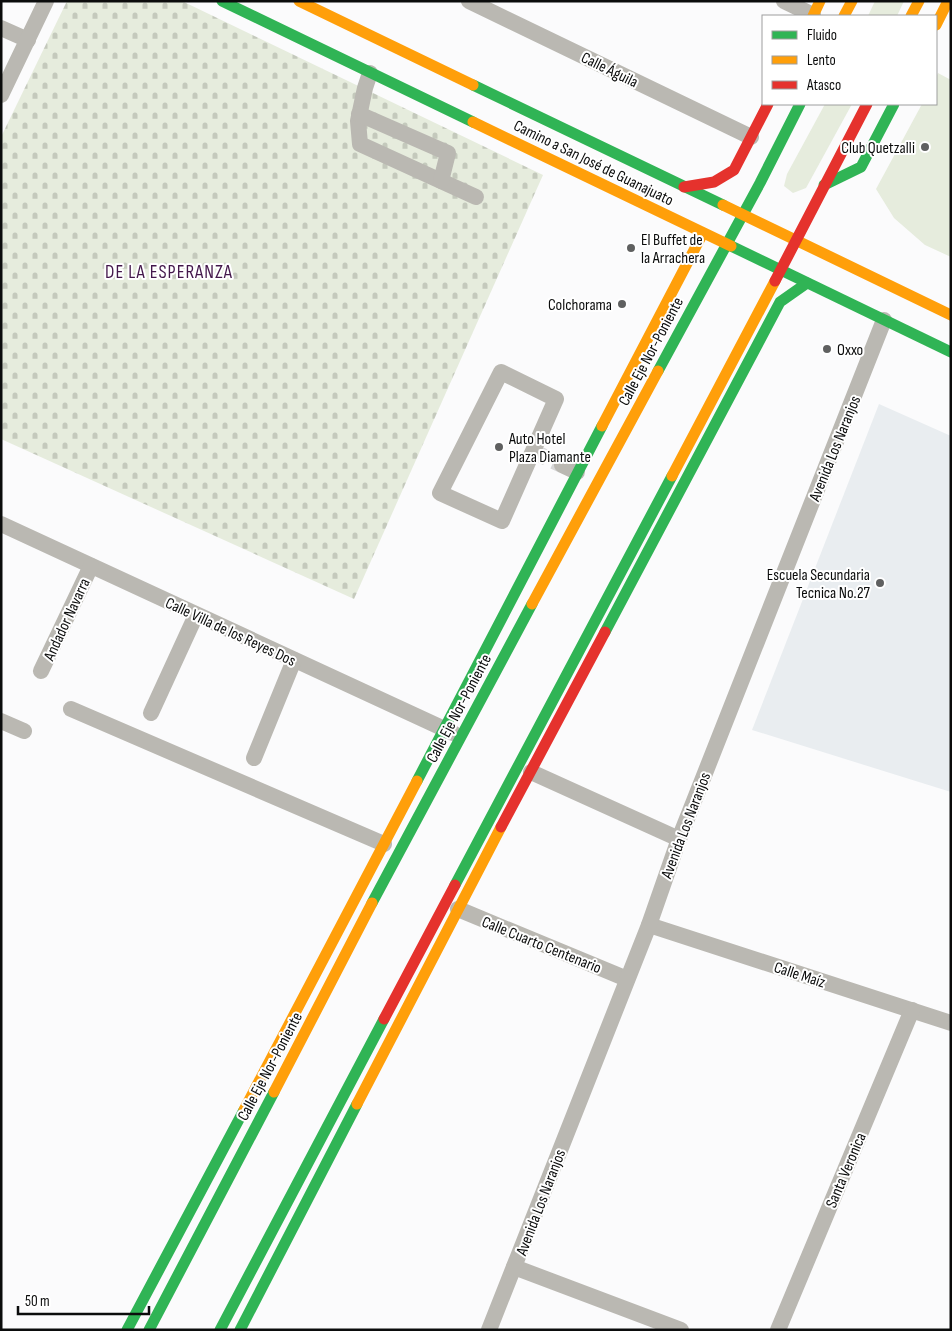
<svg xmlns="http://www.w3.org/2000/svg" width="952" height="1331" font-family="'Sofia Sans Condensed',sans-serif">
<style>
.built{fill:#e9edf0}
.cemetery{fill:url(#cemetery-stones)}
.green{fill:#e6ecdd}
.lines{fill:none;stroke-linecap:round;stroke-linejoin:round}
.street-tunnel{stroke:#d7d7d8;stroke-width:16;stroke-dasharray:16 8;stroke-linecap:butt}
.street{stroke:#bab8b2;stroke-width:16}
.fast{stroke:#30b455;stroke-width:11}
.slow{stroke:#ff9f0a;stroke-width:11}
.jam{stroke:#e5322d;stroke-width:11}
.poi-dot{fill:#5f6060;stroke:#fff;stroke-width:2}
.labels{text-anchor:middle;stroke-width:4;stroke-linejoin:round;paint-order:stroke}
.street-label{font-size:16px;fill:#0b0c0c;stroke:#fff}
.poi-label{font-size:16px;fill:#0b0c0c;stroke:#fff;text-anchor:end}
.quarter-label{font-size:19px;letter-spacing:1px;fill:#43174b;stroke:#fff}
</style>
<defs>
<pattern id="cemetery-stones" width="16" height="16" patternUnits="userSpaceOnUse" patternTransform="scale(1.25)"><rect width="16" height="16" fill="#e6ecdd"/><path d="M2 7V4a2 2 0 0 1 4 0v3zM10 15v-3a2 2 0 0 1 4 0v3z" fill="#c4c9bc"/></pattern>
</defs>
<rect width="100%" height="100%" fill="#fbfbfc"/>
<path class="built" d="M 879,404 L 951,436 L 951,792 L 752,730 Z"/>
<path class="cemetery" d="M 67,1 L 182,1 L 543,175 L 354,599 L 1,439 L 1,137 Z"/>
<g class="green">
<path d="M 875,1 L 904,1 L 897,16 L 868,16 Z"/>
<path d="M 938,73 L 951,80 L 951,257 L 925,245 L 894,218 L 876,189 L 922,104 L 936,104 L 936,78 Z"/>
<path d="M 825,104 L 852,104 L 806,188 L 793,193 L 784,186 L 787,174 Z"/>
</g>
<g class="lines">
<path class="street-tunnel" d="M 532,451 L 562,465"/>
<g class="street">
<path d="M 469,1 L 751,137"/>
<path d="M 784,1 L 813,15"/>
<path d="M 1,28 L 28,40"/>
<path d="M 370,73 L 365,88 L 358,121 L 360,144 L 476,197"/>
<path d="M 1,95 L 46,1"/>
<path d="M 359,114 L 448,153 L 441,181"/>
<path d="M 501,372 L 556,399 L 502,521 L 440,493 Z"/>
<path d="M 562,465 L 577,472"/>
<path d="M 1,524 L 453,733"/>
<path d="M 41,671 L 91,566"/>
<path d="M 71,709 L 384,844"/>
<path d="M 151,713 L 196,615"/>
<path d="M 1,721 L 24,731"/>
<path d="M 254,758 L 294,660"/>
<path d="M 531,772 L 679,839"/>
<path d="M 458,909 L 627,979"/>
<path d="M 649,925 L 951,1023"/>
<path d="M 514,1267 L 681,1330"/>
<path d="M 489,1330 L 649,925 L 679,839 L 884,320"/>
<path d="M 778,1330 L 912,1010"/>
</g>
<g class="fast">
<path d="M 222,1 L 473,122"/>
<path d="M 473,85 L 723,205"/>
<path d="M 824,185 L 861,167 L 894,104"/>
<path d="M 731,246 L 951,352"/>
<path d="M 658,371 L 760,183 L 800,104"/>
<path d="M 605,632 L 780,302 L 807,283"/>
<path d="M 417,781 L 602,426"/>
<path d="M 455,885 L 672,476"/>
<path d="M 372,903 L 532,604"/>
<path d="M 127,1330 L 244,1110"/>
<path d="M 149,1330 L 274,1092"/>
<path d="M 220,1330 L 384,1019"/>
<path d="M 240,1330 L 357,1104"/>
</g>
<g class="slow">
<path d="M 299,1 L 473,85"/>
<path d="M 813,16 L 820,1"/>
<path d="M 844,16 L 852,1"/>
<path d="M 911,16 L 919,1"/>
<path d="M 936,25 L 948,1"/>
<path d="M 473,122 L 731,246"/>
<path d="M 723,205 L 951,315"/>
<path d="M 602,426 L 703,233"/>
<path d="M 672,476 L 775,281"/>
<path d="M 532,604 L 658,371"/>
<path d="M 274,1092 L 372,903"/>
<path d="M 357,1104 L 501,827"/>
<path d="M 244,1110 L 417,781"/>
</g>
<g class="jam">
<path d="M 684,187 L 714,182 L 734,170 L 768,104"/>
<path d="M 775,281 L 867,104"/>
<path d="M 501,827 L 605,632"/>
<path d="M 384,1019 L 455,885"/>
</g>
</g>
<g class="poi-dot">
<circle cx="925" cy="147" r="5"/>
<circle cx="631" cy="248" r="5"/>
<circle cx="622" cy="304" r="5"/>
<circle cx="827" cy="349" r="5"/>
<circle cx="499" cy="447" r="5"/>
<circle cx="880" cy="583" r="5"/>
</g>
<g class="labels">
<g class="street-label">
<text transform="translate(610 69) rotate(26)" y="6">Calle Águila</text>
<text transform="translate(594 162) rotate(26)" y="6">Camino a San José de Guanajuato</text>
<text transform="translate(650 351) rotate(-62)" y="6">Calle Eje Nor-Poniente</text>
<text transform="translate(834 448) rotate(-68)" y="6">Avenida Los Naranjos</text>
<text transform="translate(66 619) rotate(-65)" y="6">Andador Navarra</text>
<text transform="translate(231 631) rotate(25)" y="6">Calle Villa de los Reyes Dos</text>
<text transform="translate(458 708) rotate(-62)" y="6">Calle Eje Nor-Poniente</text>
<text transform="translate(685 825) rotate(-69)" y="6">Avenida Los Naranjos</text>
<text transform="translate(542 944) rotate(22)" y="6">Calle Cuarto Centenario</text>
<text transform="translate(800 974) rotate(18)" y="6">Calle Maíz</text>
<text transform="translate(269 1066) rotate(-62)" y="6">Calle Eje Nor-Poniente</text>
<text transform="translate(845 1170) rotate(-67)" y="6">Santa Veronica</text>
<text transform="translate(540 1202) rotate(-69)" y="6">Avenida Los Naranjos</text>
</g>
<g class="poi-label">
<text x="915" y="153">Club Quetzalli</text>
<text x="641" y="245" text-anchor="start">El Buffet de<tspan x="641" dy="18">la Arrachera</tspan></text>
<text x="612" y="310">Colchorama</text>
<text x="837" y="355" text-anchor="start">Oxxo</text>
<text x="509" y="444" text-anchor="start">Auto Hotel<tspan x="509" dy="18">Plaza Diamante</tspan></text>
<text x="870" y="580">Escuela Secundaria<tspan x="870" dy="18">Tecnica No.27</tspan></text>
</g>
<g class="quarter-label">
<text x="169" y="278">DE LA ESPERANZA</text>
</g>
</g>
<rect width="952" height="1331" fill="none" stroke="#0b0c0c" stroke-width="5"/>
<rect x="762" y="15" width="175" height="90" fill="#ffffff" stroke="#9d9e9e"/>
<rect x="772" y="31" width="25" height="8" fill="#30b455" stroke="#9d9e9e"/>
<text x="807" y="40" font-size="15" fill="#0b0c0c">Fluido</text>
<rect x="772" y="56" width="25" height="8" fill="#ff9f0a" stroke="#9d9e9e"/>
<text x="807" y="65" font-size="15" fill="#0b0c0c">Lento</text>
<rect x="772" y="81" width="25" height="8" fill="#e5322d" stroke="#9d9e9e"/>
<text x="807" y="90" font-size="15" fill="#0b0c0c">Atasco</text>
<path d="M18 1306v8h131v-8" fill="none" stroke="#0b0c0c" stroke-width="2.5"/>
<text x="25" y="1306" font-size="15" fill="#0b0c0c" stroke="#ffffff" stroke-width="4" paint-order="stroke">50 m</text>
</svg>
